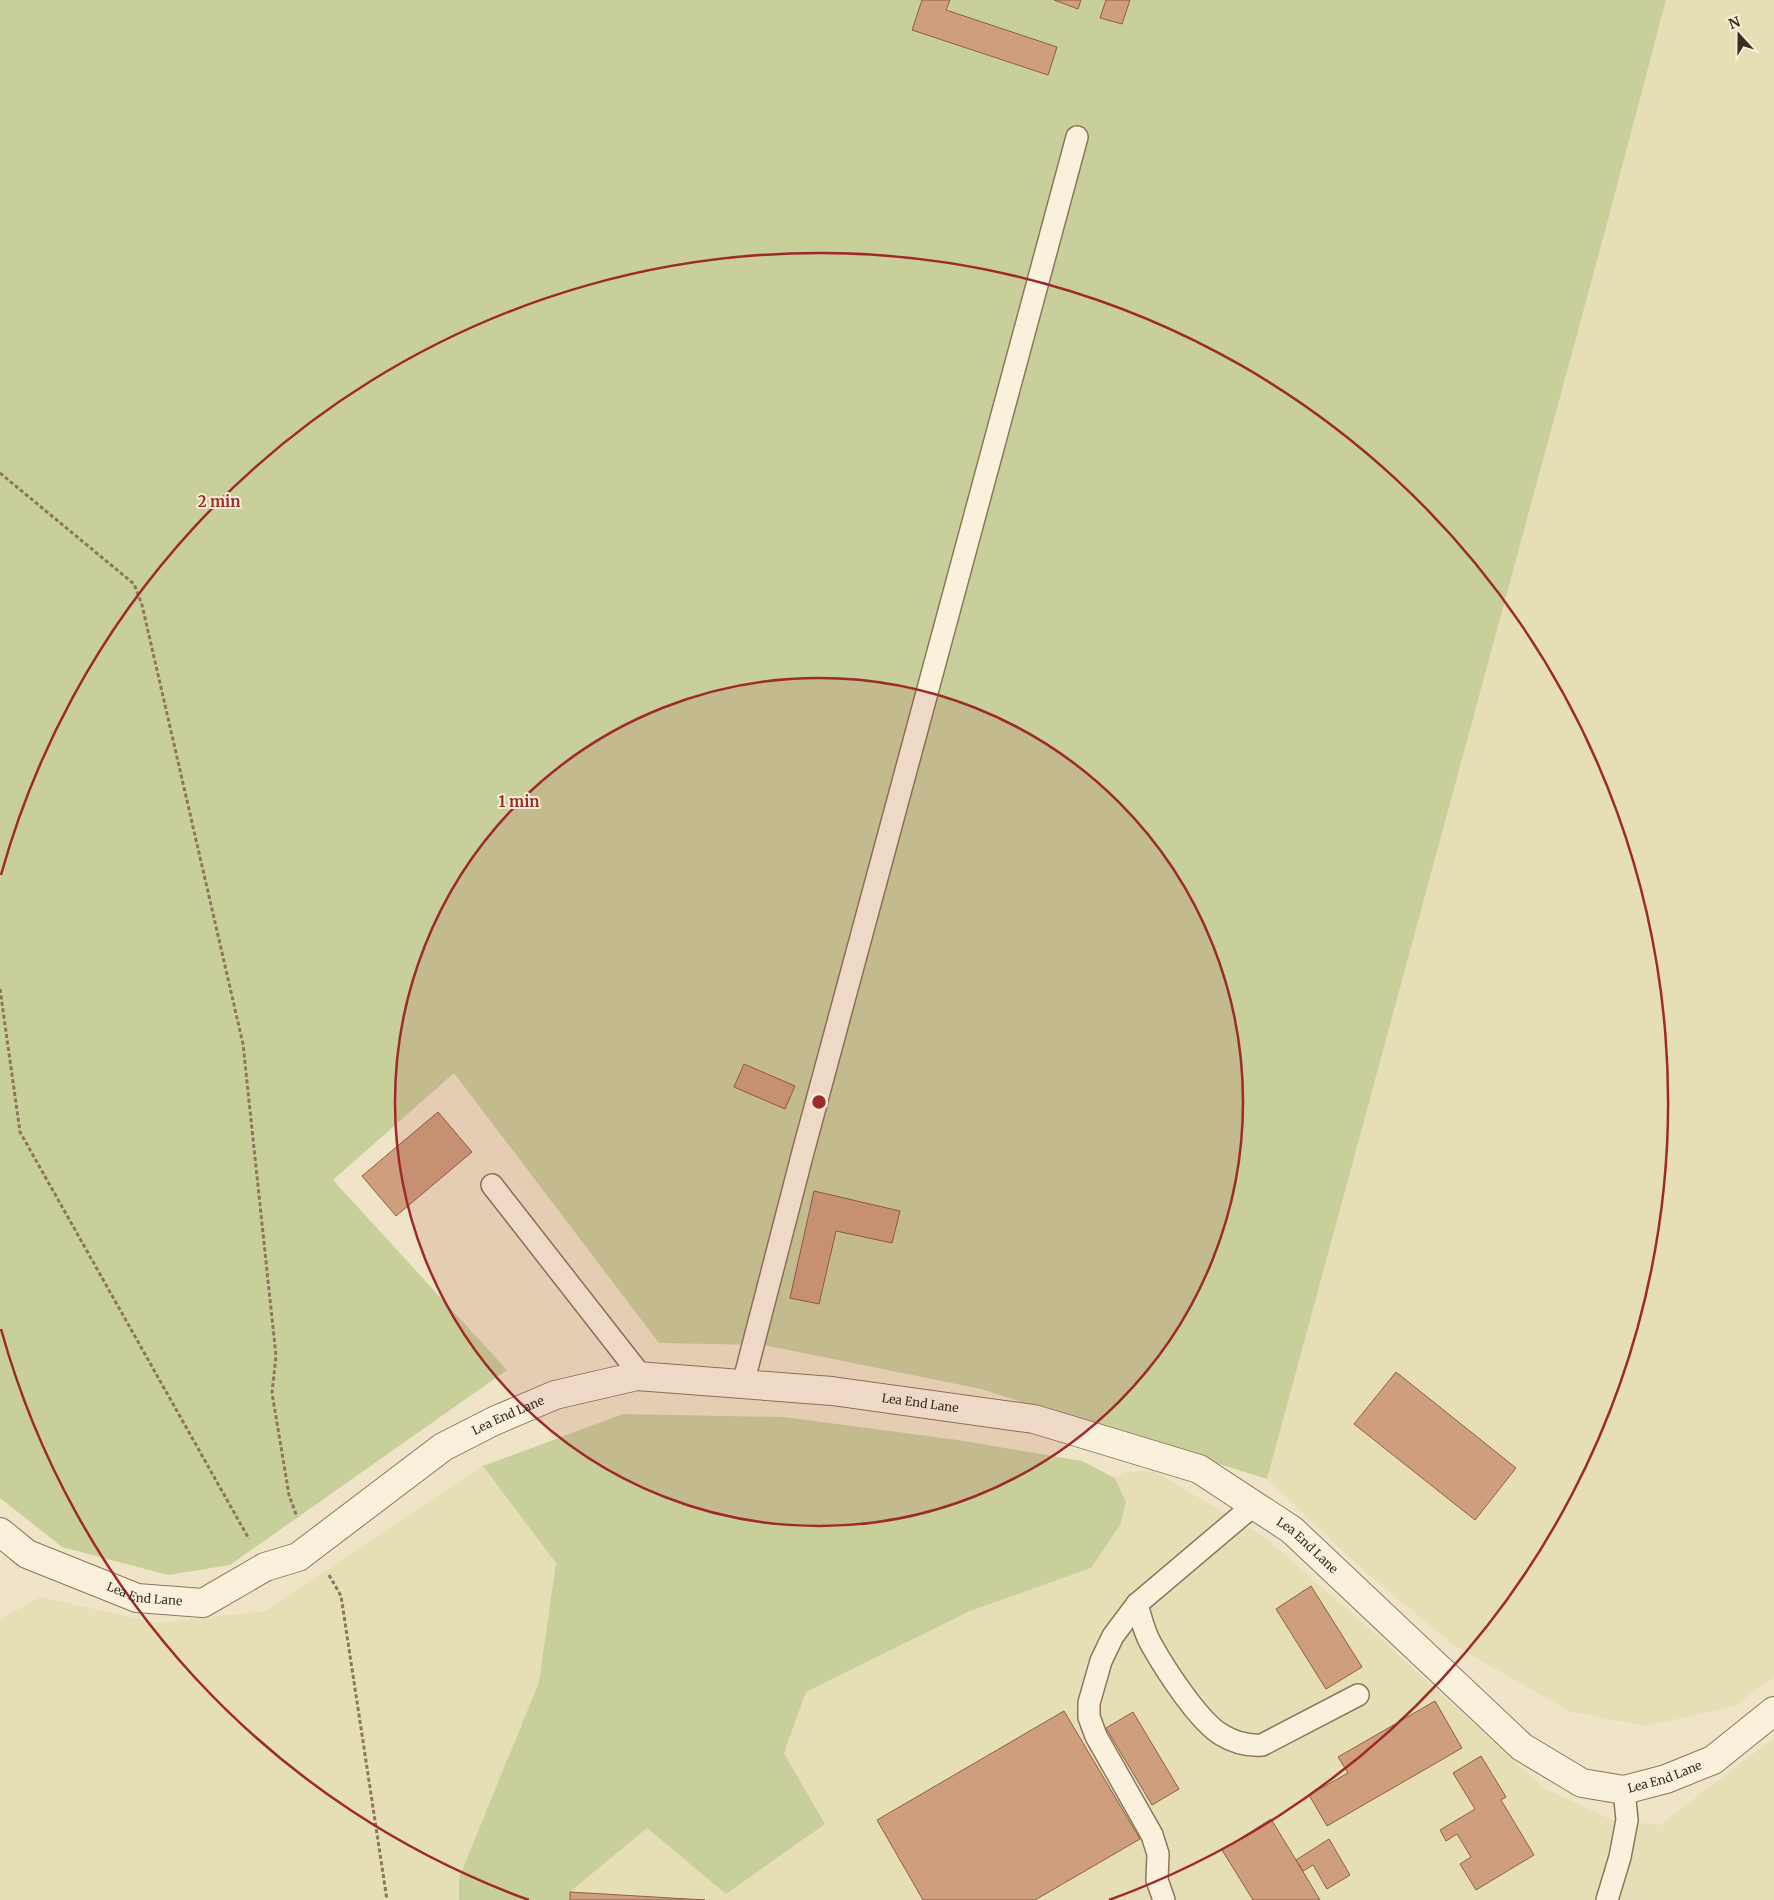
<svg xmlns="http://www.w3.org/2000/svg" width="1774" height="1900" font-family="Merriweather,serif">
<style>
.farmland{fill:#e6deb5}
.green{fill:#c9cf9b}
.building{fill:#cf9f7d;stroke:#8d5f41}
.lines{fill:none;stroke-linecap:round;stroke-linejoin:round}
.lane-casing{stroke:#8d765c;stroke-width:24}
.street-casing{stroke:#8d765c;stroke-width:30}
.path{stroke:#8d765c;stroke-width:3;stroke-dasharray:4 2.5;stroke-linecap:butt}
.lane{stroke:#faf1dc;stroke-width:21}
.street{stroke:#faf1dc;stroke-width:28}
.ring{fill:none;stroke:#9e2a2b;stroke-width:2.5}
.labels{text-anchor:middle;stroke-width:4;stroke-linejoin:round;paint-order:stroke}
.street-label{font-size:12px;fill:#3d2e20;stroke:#f7eed8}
.centre{fill:#9e2a2b;stroke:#f7eed8;stroke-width:2.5}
.ring-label{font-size:15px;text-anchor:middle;font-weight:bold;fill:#9e2a2b;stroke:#f7eed8;stroke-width:4;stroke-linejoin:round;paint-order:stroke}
</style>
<rect width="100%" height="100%" fill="#f0e4c8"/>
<g class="farmland">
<path d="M 1666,0 L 1774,0 L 1774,1676 L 1735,1706 L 1646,1726 L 1571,1712 L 1455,1646 L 1362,1569 L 1267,1479 L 1608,220 Z"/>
<path d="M 483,1466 L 556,1563 L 539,1682 L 459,1878 L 459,1900 L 0,1900 L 0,1619 L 41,1597 L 156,1623 L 266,1611 Z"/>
<path d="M 1154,1471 L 1263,1536 L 1382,1640 L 1544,1788 L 1612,1820 L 1660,1825 L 1774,1738 L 1774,1900 L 570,1900 L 570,1892 L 647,1827 L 726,1894 L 825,1823 L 784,1753 L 806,1692 L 970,1611 L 1091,1568 L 1126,1502 L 1115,1478 L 1124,1472 Z"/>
</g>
<g class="green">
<path d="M 0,0 L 1666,0 L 1608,220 L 1267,1479 L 981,1389 L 764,1345 L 659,1343 L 454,1073 L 333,1180 L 507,1370 L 230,1565 L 168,1575 L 62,1547 L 0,1498 Z"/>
<path d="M 623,1414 L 784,1417 L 958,1440 L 1082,1461 L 1115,1478 L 1126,1502 L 1120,1525 L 1091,1568 L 970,1611 L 806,1692 L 784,1753 L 825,1824 L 726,1894 L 647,1828 L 571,1891 L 570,1900 L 459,1900 L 459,1878 L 539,1682 L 556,1563 L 483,1466 Z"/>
</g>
<g class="building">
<path d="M 922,0 L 950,0 L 946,10 L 1057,47 L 1048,75 L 912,30 Z"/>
<path d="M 1054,0 L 1081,0 L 1078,9 Z"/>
<path d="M 1106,0 L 1130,0 L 1122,24 L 1100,18 Z"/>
<path d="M 744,1064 L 795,1086 L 785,1109 L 734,1087 Z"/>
<path d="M 438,1112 L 472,1152 L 396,1216 L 362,1176 Z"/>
<path d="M 814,1191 L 900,1211 L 892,1243 L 836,1231 L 819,1304 L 790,1298 Z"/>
<path d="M 1396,1372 L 1516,1468 L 1475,1520 L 1354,1424 Z"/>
<path d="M 1311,1586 L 1362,1667 L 1326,1689 L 1276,1609 Z"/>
<path d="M 1435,1701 L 1462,1748 L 1327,1826 L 1309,1795 L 1348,1773 L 1338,1757 Z"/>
<path d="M 1064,1711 L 1140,1839 L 1035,1900 L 923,1900 L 877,1820 Z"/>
<path d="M 1133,1712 L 1179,1789 L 1152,1805 L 1106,1728 Z"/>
<path d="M 1481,1756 L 1506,1797 L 1501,1800 L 1534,1855 L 1476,1890 L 1460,1864 L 1471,1857 L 1457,1834 L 1446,1841 L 1440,1830 L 1475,1809 L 1453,1773 Z"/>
<path d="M 1271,1819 L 1296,1860 L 1320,1900 L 1253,1900 L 1222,1850 Z"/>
<path d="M 1329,1839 L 1350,1875 L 1327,1889 L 1313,1865 L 1303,1871 L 1296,1860 Z"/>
<path d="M 570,1892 L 705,1900 L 570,1900 Z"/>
</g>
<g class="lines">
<g class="lane-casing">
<g id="lane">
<path d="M 492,1185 L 642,1377"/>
<path d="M 743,1384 L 803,1152 L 1077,137"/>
<path d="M 1137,1604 C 1141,1618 1144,1632 1151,1644 C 1165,1669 1199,1722 1222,1735 C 1235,1743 1247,1746 1262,1745 L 1358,1695"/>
<path d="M 1164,1900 L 1157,1880 L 1158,1854 L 1152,1835 L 1096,1736 L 1089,1717 L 1089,1703 L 1101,1661 L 1113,1636 L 1137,1604 L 1254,1505"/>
<path d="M 1607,1900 L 1620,1857 L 1627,1820 L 1624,1790"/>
</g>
</g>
<g class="street-casing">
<g id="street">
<path id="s1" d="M 0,1532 L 27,1554 L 137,1598 L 203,1603 L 265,1567 L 298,1557 L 443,1447 L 494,1421 L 555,1395 L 637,1376 L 832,1391 L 1034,1419 L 1199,1469 L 1292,1530 L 1522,1747 L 1582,1783 L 1624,1790 L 1666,1779 L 1713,1760 L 1774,1711"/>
</g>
</g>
<g class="path">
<path d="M 0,473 L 134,584 L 142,605 L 243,1044 L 276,1356 L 272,1393 L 289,1495 L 297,1517"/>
<path d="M 0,989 L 20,1132 L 249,1539"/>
<path d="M 329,1575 L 341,1596 L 387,1900"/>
</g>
<use href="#lane" class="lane"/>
<use href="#street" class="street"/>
</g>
<circle cx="819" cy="1102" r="424" fill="#9e2a2b" fill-opacity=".12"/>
<g class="ring">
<circle cx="819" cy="1102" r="424"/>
<path d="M529 1900A849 849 0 0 1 1 1329M1 875A849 849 0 1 1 1109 1900"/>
</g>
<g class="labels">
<g class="street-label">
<text dy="4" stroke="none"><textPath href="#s1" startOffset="1000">Lea End Lane</textPath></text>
<text dy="4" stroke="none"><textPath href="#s1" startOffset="580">Lea End Lane</textPath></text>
<text dy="4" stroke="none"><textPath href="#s1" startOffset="1420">Lea End Lane</textPath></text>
<text dy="4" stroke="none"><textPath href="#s1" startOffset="160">Lea End Lane</textPath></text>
<text dy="4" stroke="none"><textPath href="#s1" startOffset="1870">Lea End Lane</textPath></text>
</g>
</g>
<circle cx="819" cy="1102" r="8" class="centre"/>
<g class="ring-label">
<text x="219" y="507">2 min</text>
<text x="519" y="807">1 min</text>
</g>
<g transform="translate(1739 35) rotate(339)" stroke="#f7eed8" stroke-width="4" paint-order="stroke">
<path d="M0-4L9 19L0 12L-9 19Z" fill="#3d2e20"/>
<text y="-8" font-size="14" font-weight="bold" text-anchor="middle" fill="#3d2e20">N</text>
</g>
</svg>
